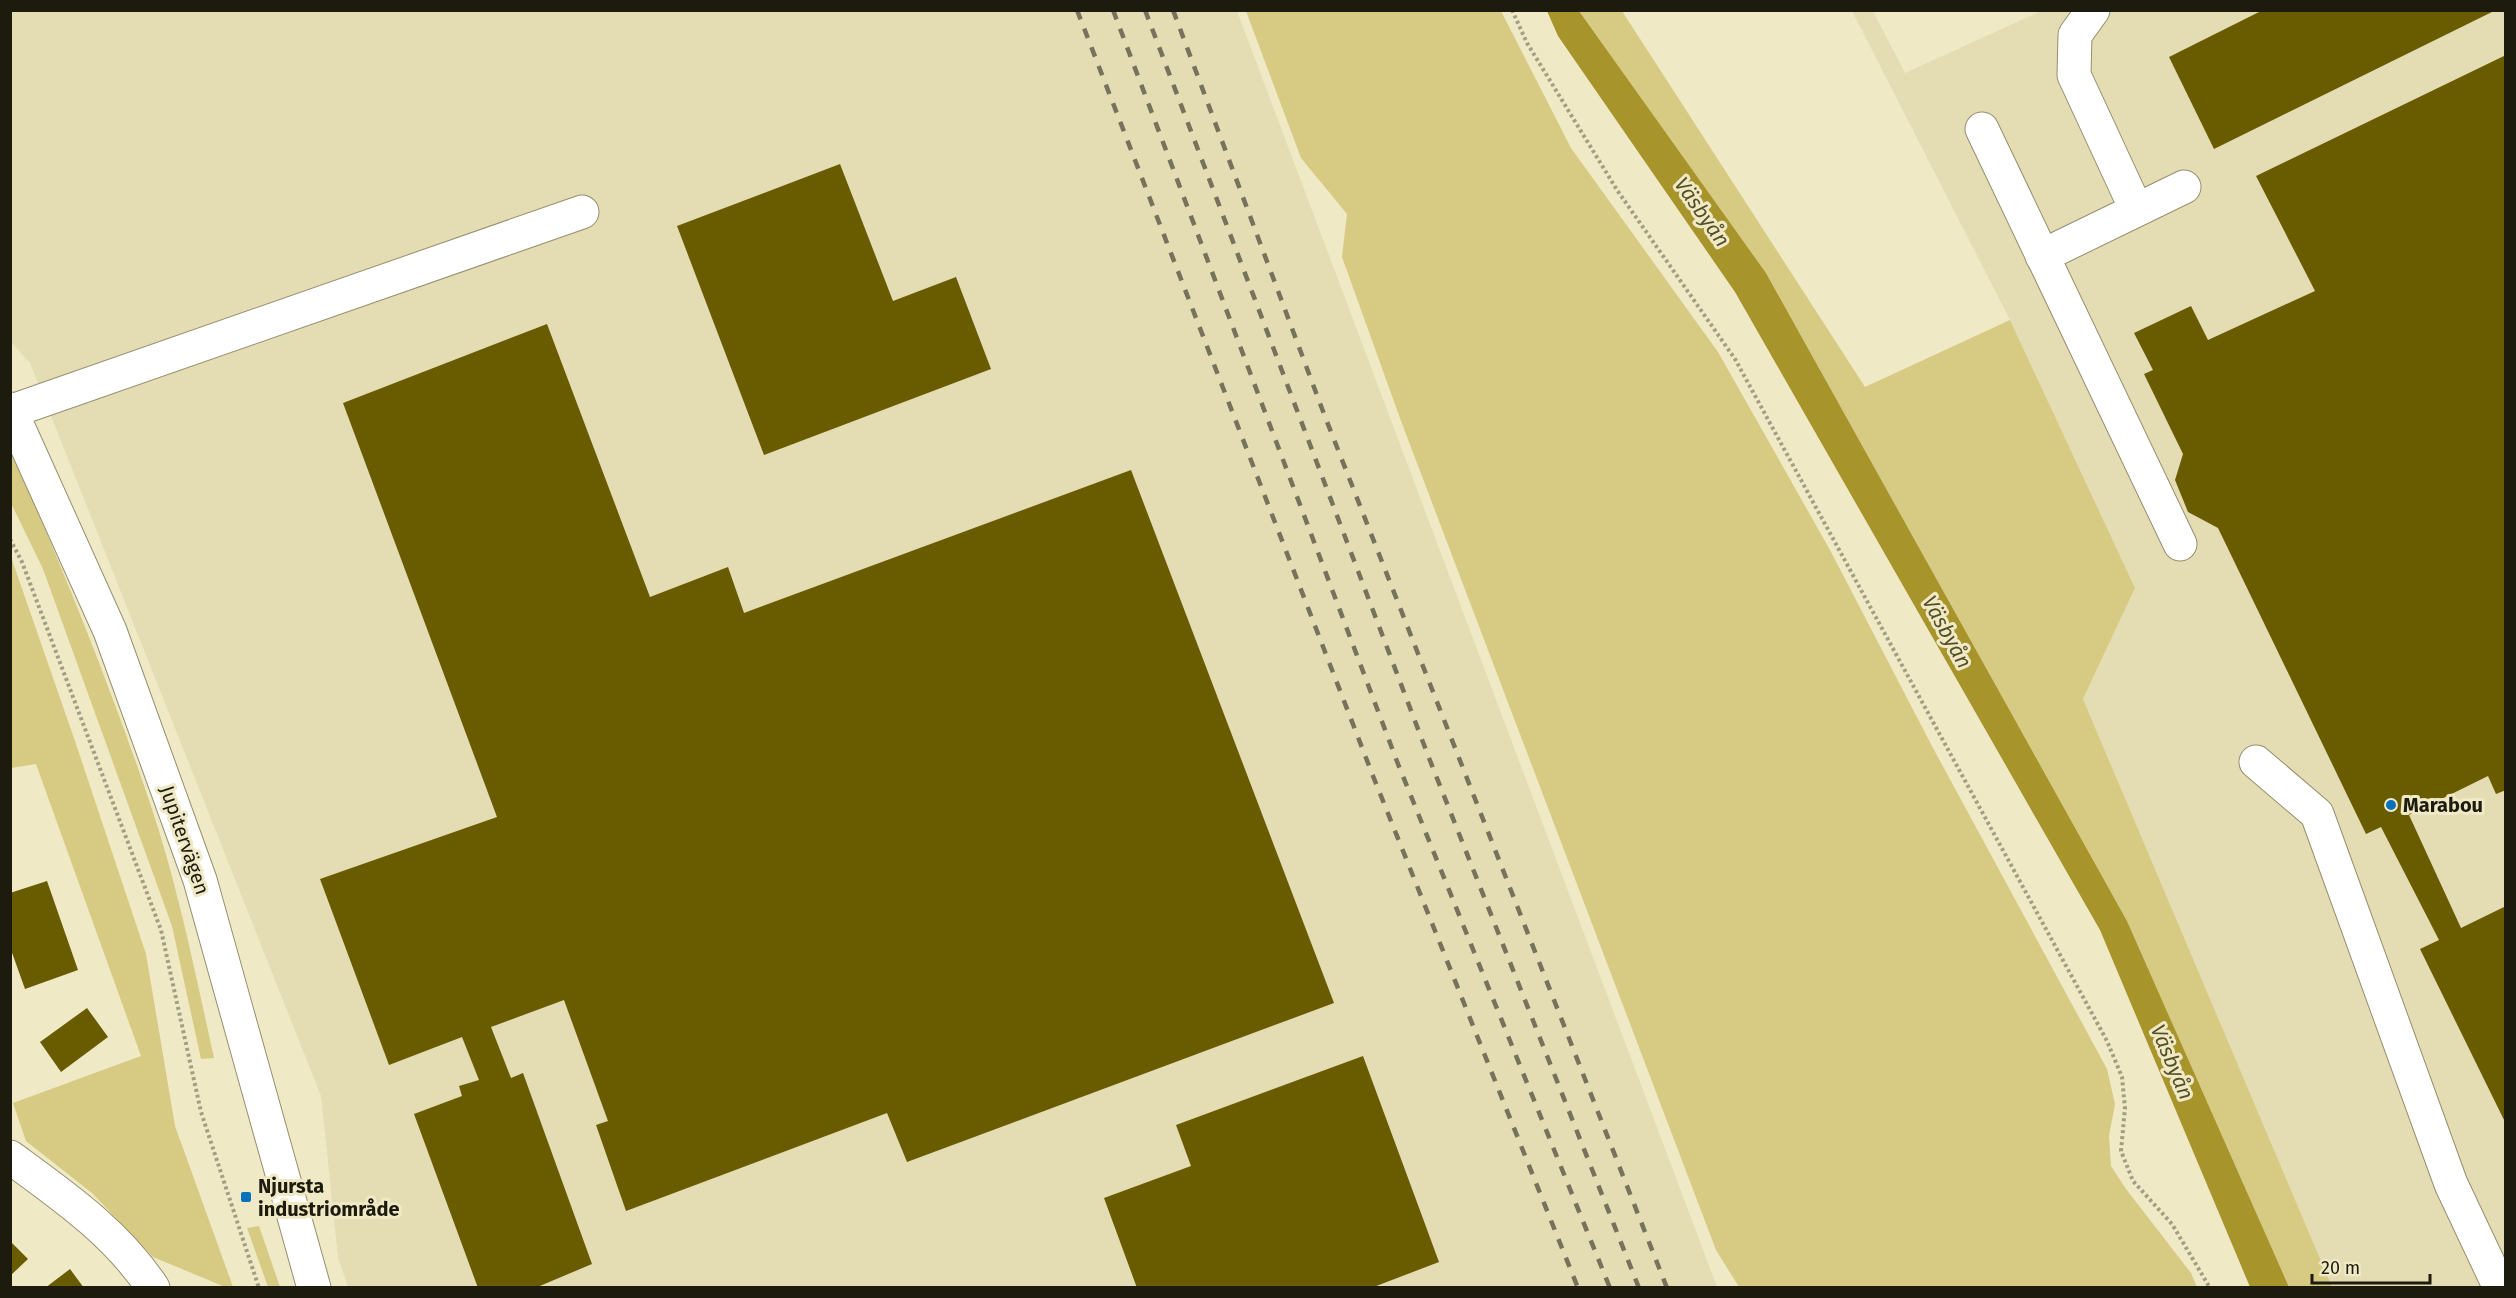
<svg xmlns="http://www.w3.org/2000/svg" width="2516" height="1298" font-family="'Fira Sans',sans-serif">
<style>
.built{fill:#e4dcb3}
.green{fill:#d7ca82}
.water{fill:#a7942b}
.building{fill:#695b00}
.lines{fill:none;stroke-linecap:round;stroke-linejoin:round}
.minor-casing{stroke:#958f6f;stroke-width:35}
.path{stroke:#a29e83;stroke-width:4;stroke-dasharray:3 3;stroke-linecap:butt}
.minor{stroke:#fff;stroke-width:33}
.rail{stroke:#76725c;stroke-width:4.5;stroke-dasharray:10 10;stroke-linecap:butt}
.poi-dot{fill:#0970bc;stroke:#efe9c6;stroke-width:2}
.labels{text-anchor:middle;stroke-width:6;stroke-linejoin:round;paint-order:stroke}
.poi-label{font-size:20px;font-weight:bold;fill:#1d1b0e;stroke:#efe9c6;text-anchor:start}
.street-label{font-size:20px;fill:#1d1b0e;stroke:#efe9c6}
.water-label{font-size:21px;font-style:italic;fill:#564f25;stroke:#efe9c6}
</style>
<rect width="100%" height="100%" fill="#efe9c6"/>
<g class="built">
<path d="M 11,11 L 1237,11 L 1717,1287 L 348,1287 L 338,1257 L 321,1096 L 30,363 L 11,342 Z"/>
<path d="M 1852,11 L 1873,11 L 1905,73 L 2041,11 L 2505,11 L 2505,1287 L 2332,1287 L 2083,699 L 2135,588 L 2010,320 Z"/>
</g>
<g class="green">
<path d="M 1246,11 L 1501,11 L 1571,148 L 1718,352 L 1830,550 L 1933,748 L 2107,1069 L 2115,1104 L 2109,1136 L 2111,1166 L 2126,1189 L 2191,1273 L 2197,1287 L 1739,1287 L 1716,1250 L 1401,421 L 1342,257 L 1347,214 L 1301,158 Z"/>
<path d="M 1579,11 L 1622,11 L 1865,387 L 2010,320 L 2135,588 L 2083,699 L 2332,1287 L 2289,1287 L 2127,921 L 1766,273 Z"/>
<path d="M 10,448 C 61,564 109,682 150,803 C 178,886 195,972 214,1058 L 201,1059 L 172,926 L 43,569 L 11,503 Z"/>
<path d="M 11,557 L 76,744 L 146,954 L 175,1126 L 233,1287 L 225,1287 L 153,1257 L 92,1193 L 26,1141 L 13,1103 L 141,1056 L 36,764 L 11,768 Z"/>
<path d="M 259,1226 L 280,1287 L 268,1287 L 247,1228 Z"/>
</g>
<path class="water" d="M 1547,11 L 1579,11 L 1766,273 L 2127,921 L 2289,1287 L 2250,1287 L 2100,930 L 1735,292 L 1558,36 Z"/>
<g class="building">
<path d="M 2263,10 L 2496,10 L 2214,149 L 2169,57 Z"/>
<path d="M 2506,55 L 2506,790 L 2496,794 L 2488,776 L 2409,815 L 2461,928 L 2506,906 L 2506,1124 L 2420,949 L 2439,940 L 2381,827 L 2366,834 L 2218,528 L 2188,512 L 2175,480 L 2183,454 L 2144,374 L 2153,370 L 2134,333 L 2191,306 L 2208,340 L 2315,291 L 2256,176 Z"/>
<path d="M 840,164 L 893,301 L 956,277 L 991,369 L 764,455 L 677,226 Z"/>
<path d="M 547,324 L 650,597 L 728,567 L 744,613 L 1131,470 L 1334,1003 L 907,1162 L 887,1113 L 626,1211 L 596,1125 L 608,1121 L 564,1000 L 491,1027 L 511,1078 L 523,1073 L 592,1264 L 535,1288 L 478,1288 L 414,1114 L 462,1096 L 459,1086 L 479,1080 L 462,1037 L 389,1065 L 320,879 L 497,817 L 343,403 Z"/>
<path d="M 47,881 L 78,970 L 25,989 L 10,947 L 10,893 Z"/>
<path d="M 87,1008 L 108,1037 L 61,1072 L 40,1042 Z"/>
<path d="M 1363,1056 L 1439,1262 L 1371,1288 L 1137,1288 L 1104,1198 L 1191,1166 L 1176,1125 Z"/>
<path d="M 10,1241 L 28,1259 L 10,1276 Z"/>
<path d="M 70,1269 L 84,1288 L 45,1288 Z"/>
</g>
<g class="lines">
<g class="minor-casing">
<g id="minor">
<path d="M 2093,10 L 2075,35 L 2074,75 L 2136,209"/>
<path d="M 1982,129 L 2180,544"/>
<path d="M 2042,256 L 2184,187"/>
<path d="M 10,409 L 110,631 L 200,880 L 314,1288"/>
<path d="M 12,411 L 582,212"/>
<path d="M 2256,762 L 2317,814 L 2451,1184 L 2500,1288"/>
<path d="M 10,1157 C 62,1195 117,1233 153,1288"/>
</g>
</g>
<g class="path">
<path d="M 1512,10 L 1527,43 L 1617,190 L 1735,359 L 2107,1041 L 2122,1077 L 2125,1108 L 2121,1151 L 2133,1181 L 2172,1224 L 2210,1288"/>
<path d="M 10,539 L 22,562 L 161,930 L 201,1112 L 259,1288"/>
</g>
<use href="#minor" class="minor"/>
<g class="rail">
<path d="M 1077,10 L 1373,776 L 1578,1288"/>
<path d="M 1113,10 L 1398,764 L 1610,1288"/>
<path d="M 1145,10 L 1429,758 L 1639,1288"/>
<path d="M 1173,10 L 1324,414 L 1667,1288"/>
</g>
</g>
<g class="poi-dot">
<circle cx="2391" cy="805" r="6"/>
<rect x="240" y="1191" width="12" height="12" rx="3"/>
</g>
<g class="labels">
<g class="poi-label">
<text x="2403" y="812">Marabou</text>
<text x="258" y="1193">Njursta<tspan x="258" dy="23">industriområde</tspan></text>
</g>
<g class="street-label">
<text transform="translate(185 840) rotate(71)" y="7">Jupitervägen</text>
</g>
<g class="water-label">
<text transform="translate(1702 212) rotate(55)" y="7">Väsbyån</text>
<text transform="translate(1947 632) rotate(61)" y="7">Väsbyån</text>
<text transform="translate(2172 1062) rotate(67)" y="7">Väsbyån</text>
</g>
</g>
<rect width="2516" height="1298" fill="none" stroke="#1d1b0e" stroke-width="24"/>
<path d="M2312 1274v9h118v-9" fill="none" stroke="#1d1b0e" stroke-width="3"/>
<text x="2321" y="1274" font-size="18" fill="#1d1b0e" stroke="#efe9c6" stroke-width="4.5" paint-order="stroke">20 m</text>
</svg>
